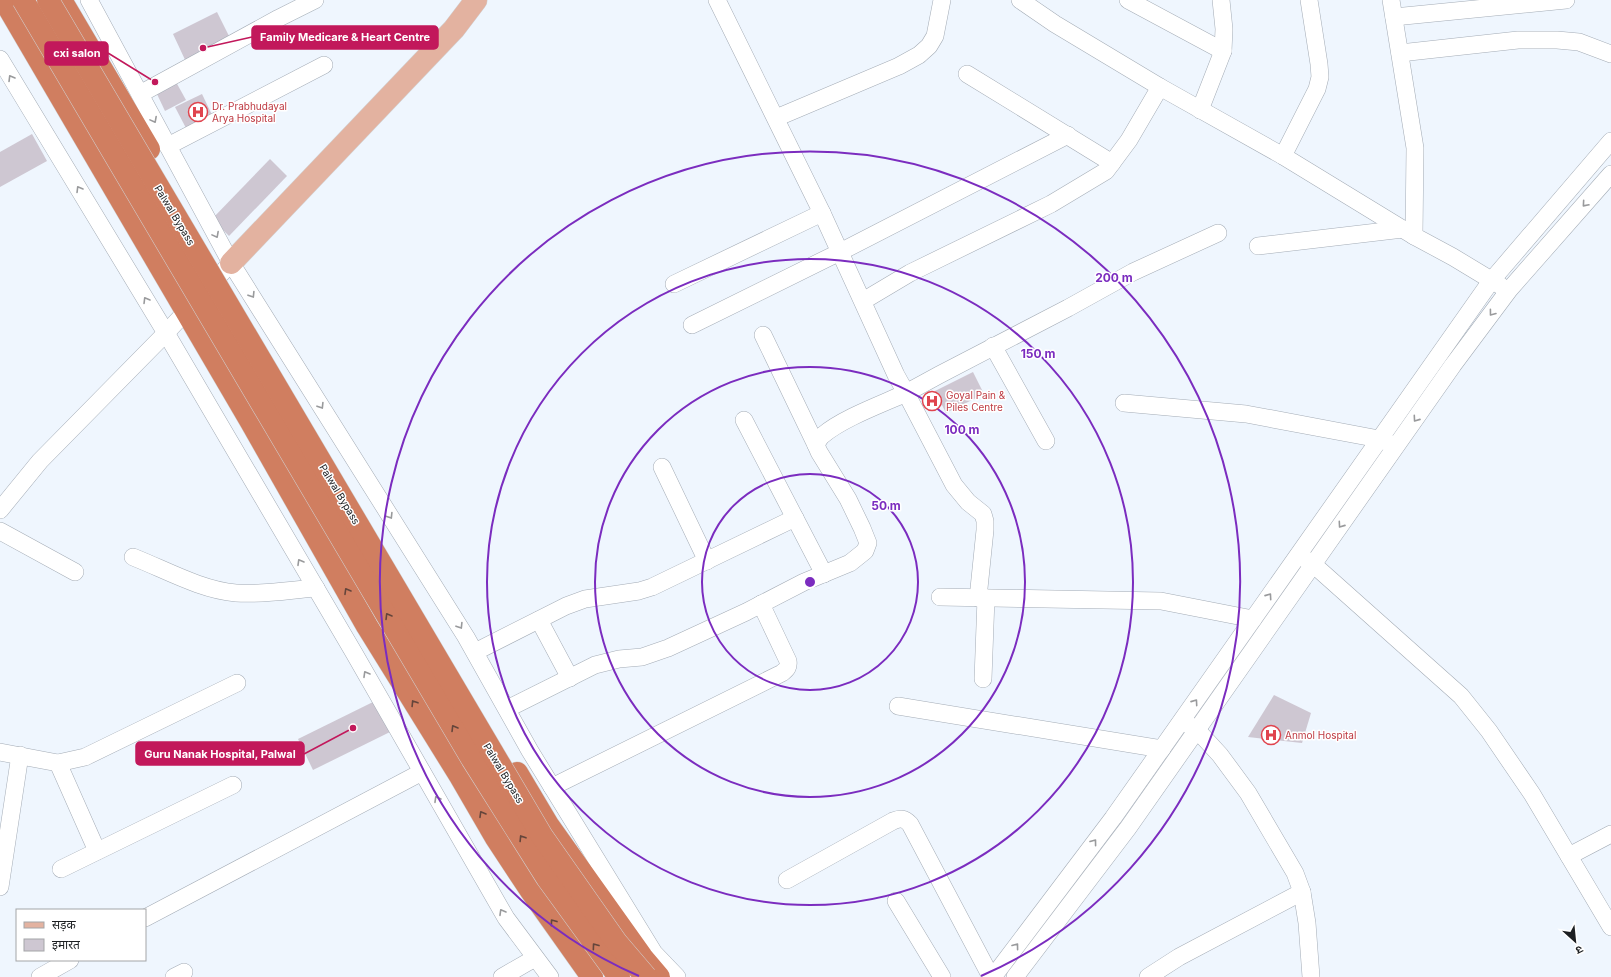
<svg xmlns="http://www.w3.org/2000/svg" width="1611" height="977" font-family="Inter,'Noto Sans Devanagari',sans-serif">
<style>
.building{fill:#cec7d2}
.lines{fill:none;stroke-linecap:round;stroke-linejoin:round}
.minor-casing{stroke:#a4acb6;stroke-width:18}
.major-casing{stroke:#d2d2d3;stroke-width:23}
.highway-casing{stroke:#d2d2d3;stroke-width:23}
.minor{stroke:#fff;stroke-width:17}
.major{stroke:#e3b2a0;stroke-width:22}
.highway{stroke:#d07e60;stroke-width:22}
.highway-bridge-casing{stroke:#d2d2d3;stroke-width:23;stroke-linecap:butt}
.highway-bridge{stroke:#d07e60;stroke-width:22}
.oneway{stroke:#999a9c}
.oneway2{stroke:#64453b}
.ring{fill:none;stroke:#7b2cbf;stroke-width:2}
.labels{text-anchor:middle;stroke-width:3;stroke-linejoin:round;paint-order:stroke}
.health-label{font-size:10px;fill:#be3a42;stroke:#fff;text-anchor:start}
.street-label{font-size:10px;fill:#1c1f22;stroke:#fff}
.centre{fill:#7b2cbf;stroke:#fff;stroke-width:2}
.ring-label{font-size:12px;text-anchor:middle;font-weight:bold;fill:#7b2cbf;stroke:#fff;stroke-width:3;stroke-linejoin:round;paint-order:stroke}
.leader{fill:none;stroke:#c2185b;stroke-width:1.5}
.callout-dot{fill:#c2185b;stroke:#fff;stroke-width:1.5}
.callout{fill:#c2185b;stroke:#c2185b;stroke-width:1.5}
.callout-label{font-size:11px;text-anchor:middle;font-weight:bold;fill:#fff}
</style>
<rect width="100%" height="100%" fill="#eff6fe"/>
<g class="building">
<path d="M 217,12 L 232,42 L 187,64 L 173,34 Z"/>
<path d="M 176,82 L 186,100 L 165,111 L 156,92 Z"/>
<path d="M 202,94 L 213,117 L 187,130 L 175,107 Z"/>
<path d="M 32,134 L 47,161 L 0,187 L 0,152 Z"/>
<path d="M 270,159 L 287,176 L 229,236 L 212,219 Z"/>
<path d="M 973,372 L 984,394 L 946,413 L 935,391 Z"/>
<path d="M 1274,695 L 1311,713 L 1302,743 L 1248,737 Z"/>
<path d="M 375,701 L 390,732 L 313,770 L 298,739 Z"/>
</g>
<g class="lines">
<g class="minor-casing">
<g id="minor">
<path d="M 89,0 L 231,263 L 466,637 L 530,751 L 654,953 L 677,977"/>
<path d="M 1128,0 L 1223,51"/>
<path d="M 1391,0 L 1415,148 L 1414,236 L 1453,257 L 1501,286"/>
<path d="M 1394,17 L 1566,0"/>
<path d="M 1400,53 L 1518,40 L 1557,40 L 1579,42 L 1611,54"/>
<path d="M 0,59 L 166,333 L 354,653 L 506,918 L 550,977"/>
<path d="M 967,74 L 1112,163"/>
<path d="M 1160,87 L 1283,156 L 1414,236"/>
<path d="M 140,94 L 279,18 L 315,0"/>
<path d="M 1200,110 L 1223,51 L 1224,29 L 1221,0"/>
<path d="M 776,118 L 899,66 L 919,55 L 929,46 L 935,36 L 942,0"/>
<path d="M 168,146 L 324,65"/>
<path d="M 1283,156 L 1317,89 L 1320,77 L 1319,64 L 1309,0"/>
<path d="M 1258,246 L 1403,229"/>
<path d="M 674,284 L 822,213"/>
<path d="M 863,301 L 910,273 L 1051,204 L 1106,171 L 1129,140 L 1160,87 L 1055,24 L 1020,0"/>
<path d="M 692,325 L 840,252 L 1068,135"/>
<path d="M 763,335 L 816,445"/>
<path d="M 993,346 L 1046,441"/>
<path d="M 1124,403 L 1246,414 L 1379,439 L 1387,442"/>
<path d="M 744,420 L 824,574"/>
<path d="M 662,467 L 707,561"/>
<path d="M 0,510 L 40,461 L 166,333 L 231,263"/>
<path d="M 0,531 L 75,572"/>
<path d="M 133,557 C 166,570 201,590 236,593 C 262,595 290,590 316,588"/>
<path d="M 1305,559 L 1314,565 L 1461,696 L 1489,731 L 1532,794 L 1611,927"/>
<path d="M 940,597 L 1161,601 L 1253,619"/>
<path d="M 978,598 L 985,530 L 985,521 L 983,514 L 968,502 L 954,485 L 906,393 L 939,375 L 1068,308 L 1133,272 L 1218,233"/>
<path d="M 539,620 L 570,678"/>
<path d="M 475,652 L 566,606 L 585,599 L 639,591 L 652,587 L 795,518"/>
<path d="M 983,679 L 986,598"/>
<path d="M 898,706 L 1162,749"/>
<path d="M 507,709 L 595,665 L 619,659 L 642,657 L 668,648 L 746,612 L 804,582 L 850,563 L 865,551 L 868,543 L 862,528 L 848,499 L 819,452 L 816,445 C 818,441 820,437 823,435 C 843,418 882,404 906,393 L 896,375 L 822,213 L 717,0"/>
<path d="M 1189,725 L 1197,730 L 1220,755 L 1248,793 L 1295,873 L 1302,892 L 1307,923 L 1311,977"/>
<path d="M 0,752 L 58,763 L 85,757 L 237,683"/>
<path d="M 58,763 L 97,851"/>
<path d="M 552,787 L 782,673 C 787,669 789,667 788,661 L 761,604"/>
<path d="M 1569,856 L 1611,834"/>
<path d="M 61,869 L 233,785"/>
<path d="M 787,880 L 893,821 C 901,818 904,818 910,824 L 991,977"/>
<path d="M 0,887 L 20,755"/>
<path d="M 896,901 L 942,977"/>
<path d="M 145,918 L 422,772"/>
<path d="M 40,977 L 70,960"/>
<path d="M 174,977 L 184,972"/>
<path d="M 502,977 L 535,958"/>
<path d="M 993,977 L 1113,818 L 1491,281 L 1611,141"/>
<path d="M 1015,977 L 1128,828 L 1453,365 L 1509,290 L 1611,174"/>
<path d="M 1148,977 L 1179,957 L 1302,892"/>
</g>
</g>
<g class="major-casing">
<path id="major" d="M 231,263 L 454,29 L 476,0"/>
</g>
<g class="highway-casing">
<g id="highway">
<path d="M 4,0 L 251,422 L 367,626 L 460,776 L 496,838 L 531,891 L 592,977"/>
<path d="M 61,0 L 149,149"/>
<path d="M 517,773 L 548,825 L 642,957 L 659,977"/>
</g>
</g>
<use href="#minor" class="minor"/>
<use href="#major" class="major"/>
<use href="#highway" class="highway"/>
<g class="highway-bridge-casing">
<g id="highway-bridge">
<path d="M 23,0 L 472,759 L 547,878 L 619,977"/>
<path d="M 48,0 L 542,836 L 617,943 L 646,977"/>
</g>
</g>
<use href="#highway-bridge" class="highway-bridge"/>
</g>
<defs><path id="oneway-chevron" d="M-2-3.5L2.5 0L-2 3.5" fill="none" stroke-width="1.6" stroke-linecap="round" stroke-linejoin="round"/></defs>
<g class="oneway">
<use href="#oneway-chevron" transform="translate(11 78) rotate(-121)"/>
<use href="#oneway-chevron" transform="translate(154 120) rotate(62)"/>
<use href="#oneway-chevron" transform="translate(79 189) rotate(-121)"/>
<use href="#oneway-chevron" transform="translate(1585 204) rotate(131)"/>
<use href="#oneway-chevron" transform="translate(216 235) rotate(62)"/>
<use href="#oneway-chevron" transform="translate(252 295) rotate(58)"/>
<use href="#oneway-chevron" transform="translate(146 300) rotate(-121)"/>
<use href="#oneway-chevron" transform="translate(1492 313) rotate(127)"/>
<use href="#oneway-chevron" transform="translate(321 406) rotate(58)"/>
<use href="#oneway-chevron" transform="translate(1416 419) rotate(125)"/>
<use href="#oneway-chevron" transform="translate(390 516) rotate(58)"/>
<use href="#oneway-chevron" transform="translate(1341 525) rotate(125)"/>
<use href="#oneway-chevron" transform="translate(300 562) rotate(-120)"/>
<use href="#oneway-chevron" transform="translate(1269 596) rotate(-55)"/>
<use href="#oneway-chevron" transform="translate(460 626) rotate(58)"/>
<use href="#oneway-chevron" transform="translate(366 674) rotate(-120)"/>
<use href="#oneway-chevron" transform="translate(1195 702) rotate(-55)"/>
<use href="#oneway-chevron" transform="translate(437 799) rotate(-120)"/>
<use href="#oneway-chevron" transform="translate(1094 842) rotate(-53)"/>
<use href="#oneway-chevron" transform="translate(502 912) rotate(-120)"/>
<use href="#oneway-chevron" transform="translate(1016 946) rotate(-53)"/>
</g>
<g class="oneway2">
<use href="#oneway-chevron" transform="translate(347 591) rotate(-120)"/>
<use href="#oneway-chevron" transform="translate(388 616) rotate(-121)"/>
<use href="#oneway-chevron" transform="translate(414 703) rotate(-122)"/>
<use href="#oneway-chevron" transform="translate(454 728) rotate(-121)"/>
<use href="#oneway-chevron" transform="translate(482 814) rotate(-120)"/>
<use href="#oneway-chevron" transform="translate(522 838) rotate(-122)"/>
<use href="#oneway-chevron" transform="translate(553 922) rotate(-126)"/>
<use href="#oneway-chevron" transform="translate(595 946) rotate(-126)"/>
</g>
<g class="ring">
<circle cx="810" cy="582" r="108"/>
<circle cx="810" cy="582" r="215"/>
<circle cx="810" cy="582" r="323"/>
<path d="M639 976A430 430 0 1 1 981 976"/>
</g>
<defs>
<g id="hospital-ring" transform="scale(1)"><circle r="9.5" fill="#fff" stroke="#e0444e" stroke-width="1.5"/><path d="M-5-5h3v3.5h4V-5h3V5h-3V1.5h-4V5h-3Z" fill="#e0444e"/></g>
</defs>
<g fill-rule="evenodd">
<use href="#hospital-ring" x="198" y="112"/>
<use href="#hospital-ring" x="932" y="401"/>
<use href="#hospital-ring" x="1271" y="735"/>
</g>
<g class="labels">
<g class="health-label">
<text x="212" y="110">Dr. Prabhudayal<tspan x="212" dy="12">Arya Hospital</tspan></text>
<text x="946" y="399">Goyal Pain &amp;<tspan x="946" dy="12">Piles Centre</tspan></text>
<text x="1285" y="739">Anmol Hospital</text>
</g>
<g class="street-label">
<text transform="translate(175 215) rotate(59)" y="4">Palwal Bypass</text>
<text transform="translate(340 494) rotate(59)" y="4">Palwal Bypass</text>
<text transform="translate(504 773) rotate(59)" y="4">Palwal Bypass</text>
</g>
</g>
<circle cx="810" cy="582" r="6" class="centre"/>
<g class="ring-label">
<text x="1114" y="282">200 m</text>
<text x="1038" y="358">150 m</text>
<text x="962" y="434">100 m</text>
<text x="886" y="510">50 m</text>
</g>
<path class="leader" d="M203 48L252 37M155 82L108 53M353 728L304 754"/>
<g class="callout-dot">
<circle cx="203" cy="48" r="4"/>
<circle cx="155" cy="82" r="4"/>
<circle cx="353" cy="728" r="4"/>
</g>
<g class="callout">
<rect x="252" y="26" width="186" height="23" rx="4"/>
<rect x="45" y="42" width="63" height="23" rx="4"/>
<rect x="136" y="742" width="168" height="23" rx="4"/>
</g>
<g class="callout-label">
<text x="345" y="41">Family Medicare &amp; Heart Centre</text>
<text x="77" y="57">cxi salon</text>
<text x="220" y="758">Guru Nanak Hospital, Palwal</text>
</g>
<rect x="16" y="909" width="130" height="52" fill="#ffffff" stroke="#a4a5a7"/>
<rect x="24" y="922" width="20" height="6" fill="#e3b2a0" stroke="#a4a5a7"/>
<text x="52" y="929" font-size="12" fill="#1c1f22">सड़क</text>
<rect x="24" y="939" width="20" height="12" fill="#cec7d2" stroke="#a4a5a7"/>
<text x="52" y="949" font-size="12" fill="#1c1f22">इमारत</text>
<g transform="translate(1575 941) rotate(153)" stroke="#ffffff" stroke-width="3" paint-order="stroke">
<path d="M0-3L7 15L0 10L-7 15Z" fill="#1c1f22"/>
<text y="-6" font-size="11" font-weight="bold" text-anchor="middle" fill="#1c1f22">उ</text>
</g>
</svg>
